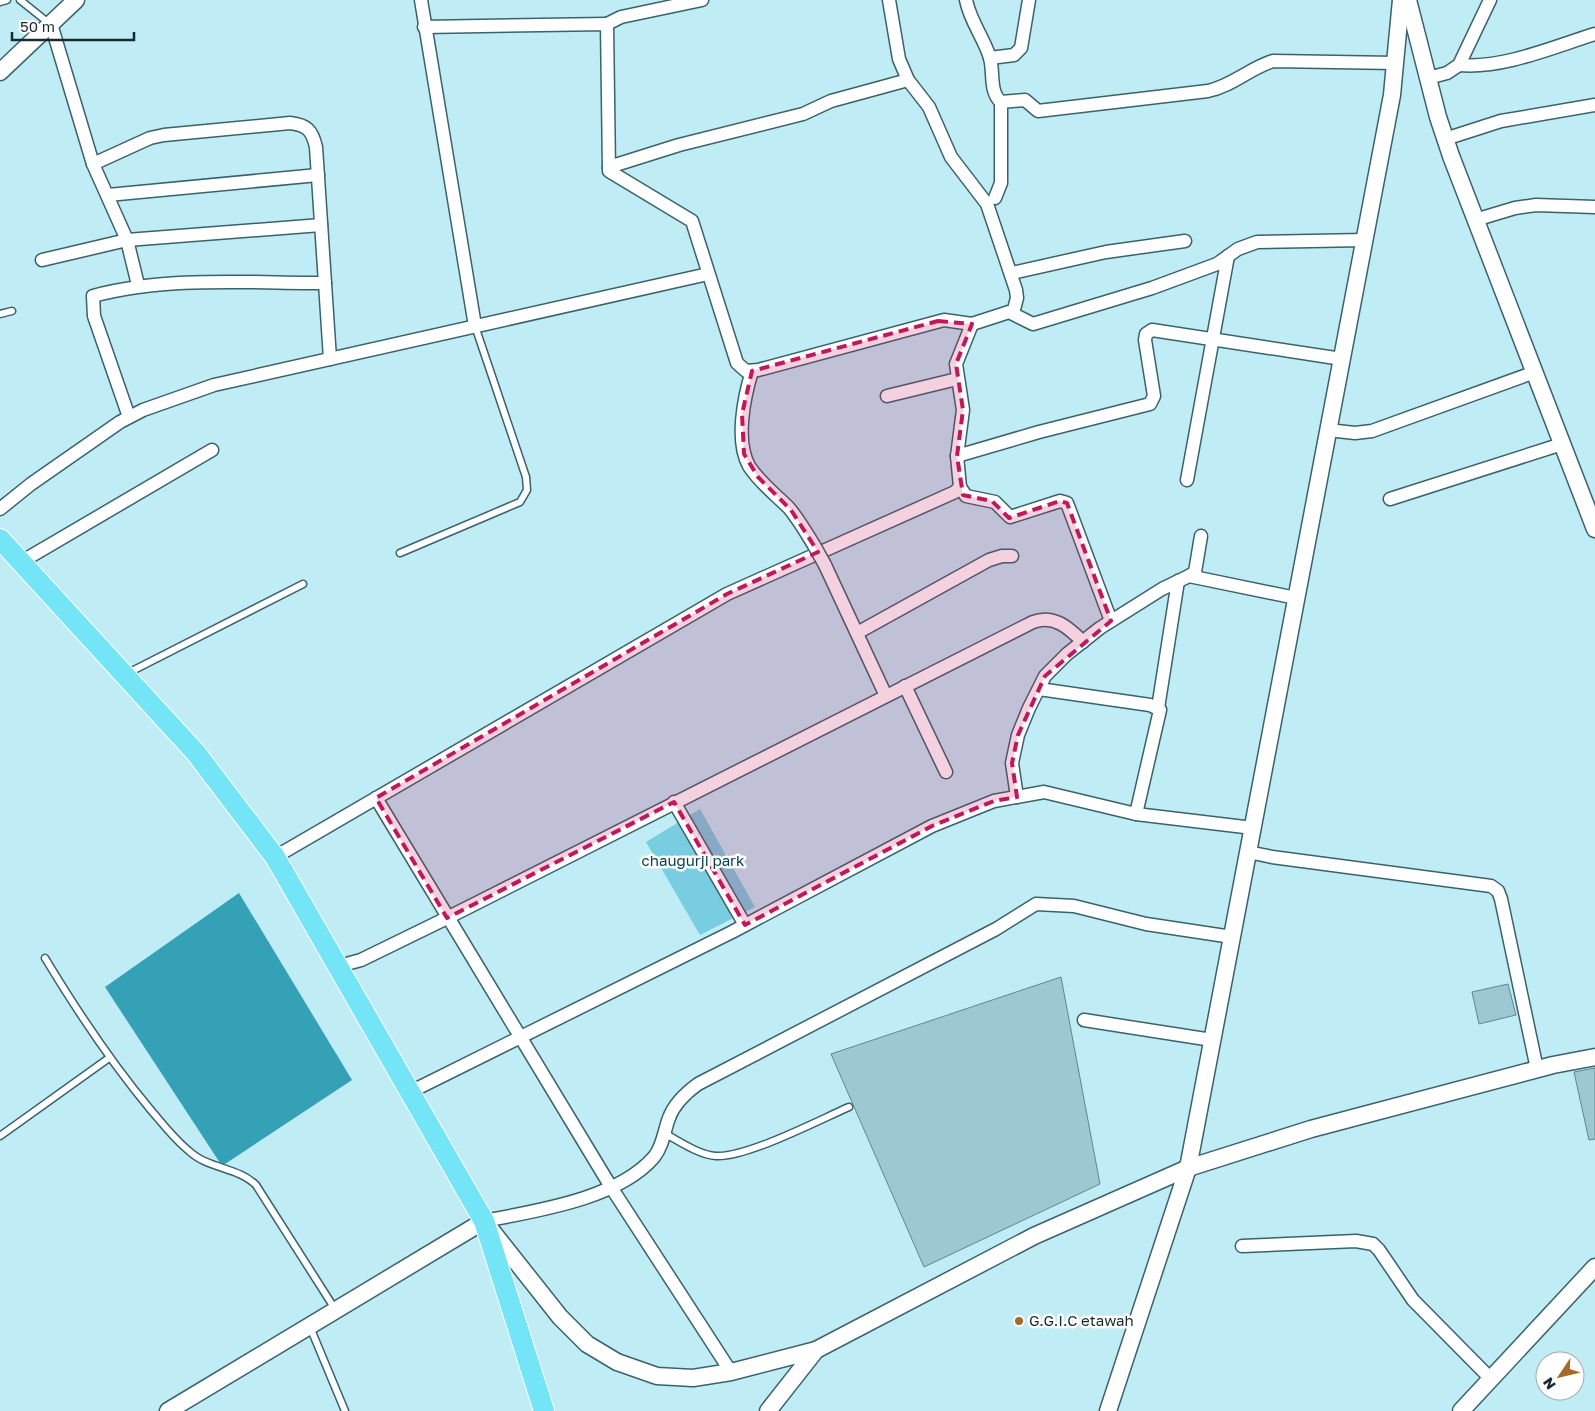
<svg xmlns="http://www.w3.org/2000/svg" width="1595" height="1411" font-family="'Golos Text',sans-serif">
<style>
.green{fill:#79cde0}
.water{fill:#35a1b6}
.building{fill:#9dc8d2;stroke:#5e8690}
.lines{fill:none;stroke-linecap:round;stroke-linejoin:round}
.service-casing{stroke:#3a626b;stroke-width:9}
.minor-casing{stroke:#3a626b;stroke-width:15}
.tertiary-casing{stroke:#3a626b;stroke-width:19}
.primary-casing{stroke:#fff;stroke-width:22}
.service{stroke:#fff;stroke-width:6}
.minor{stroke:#fff;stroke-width:12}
.tertiary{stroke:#fff;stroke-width:16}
.primary{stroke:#74e5f7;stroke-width:20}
.minor-bridge-casing{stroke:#3a626b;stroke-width:15;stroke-linecap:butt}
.minor-bridge{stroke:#fff;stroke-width:12}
.marked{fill:#c2185b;fill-opacity:0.2;stroke:#c2185b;stroke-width:4;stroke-dasharray:10 6;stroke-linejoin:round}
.poi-dot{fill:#a4692b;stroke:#fff;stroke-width:2}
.labels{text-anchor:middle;stroke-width:5;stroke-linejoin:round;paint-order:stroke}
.park-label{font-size:15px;fill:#00444f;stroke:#fff}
.poi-label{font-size:15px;fill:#1a2b2e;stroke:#fff;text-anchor:start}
</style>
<rect width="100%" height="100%" fill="#c0ecf6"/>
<path class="green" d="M 700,809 L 755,907 L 700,935 L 646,842 Z"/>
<path class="water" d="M 239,893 L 352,1080 L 222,1166 L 105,987 Z"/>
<g class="building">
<path d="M 1061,977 L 1100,1184 L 924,1267 L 831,1054 Z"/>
<path d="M 1508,984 L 1516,1015 L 1479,1024 L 1472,992 Z"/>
<path d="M 1595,1068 L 1595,1139 L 1589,1140 L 1574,1072 Z"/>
</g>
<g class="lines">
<g class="service-casing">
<g id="service">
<path d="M 20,0 L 50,24"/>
<path d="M 0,2 L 7,0"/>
<path d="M 0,314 L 12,311"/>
<path d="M 400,553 L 520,502 L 527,490 L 526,477 L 475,326"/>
<path d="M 128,673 L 303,584"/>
<path d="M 45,958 C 77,1011 110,1061 150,1109 C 162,1123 174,1139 189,1151 C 208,1169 238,1167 256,1185 L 335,1309"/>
<path d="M 664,1133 C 679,1141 699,1155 716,1156 C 746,1158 819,1120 849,1107"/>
<path d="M 0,1136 L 109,1058"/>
<path d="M 310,1327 L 345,1411"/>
</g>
</g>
<g class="minor-casing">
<g id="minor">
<path d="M 421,0 L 475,326"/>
<path d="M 889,0 L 899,59 L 908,80 L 929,107 L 951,157 L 987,204 L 1016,290 L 1017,298 L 1013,313"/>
<path d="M 966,0 C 970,21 984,38 990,58 C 994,72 989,92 1001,102 L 1025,100 L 1038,111 L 1208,91 C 1232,86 1250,68 1273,61 L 1395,63"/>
<path d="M 51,24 L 93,164 L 127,240 L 138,285"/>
<path d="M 607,24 L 621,17 L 702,0"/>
<path d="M 424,27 L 607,24 L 609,171 L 692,221 L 737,363 L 746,371 L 758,370 L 944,320 L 972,324 L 1009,312 L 1033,324 L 1152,288 L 1217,264 L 1238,249 L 1257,242 L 1365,240"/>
<path d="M 990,58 L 1014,55 L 1021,48 L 1029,0"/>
<path d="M 1459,65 C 1503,69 1553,47 1595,34"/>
<path d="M 1428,78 L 1447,73 L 1459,65 L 1490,0"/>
<path d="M 1445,139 L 1501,121 L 1595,105"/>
<path d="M 93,164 L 150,138 L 164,135 L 290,123 C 307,125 312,130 316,147 L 330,359"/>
<path d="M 609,167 L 679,145 L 803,114 L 831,101 L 908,80"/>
<path d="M 108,195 L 318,175"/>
<path d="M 995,198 L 1001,183 L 1001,102"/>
<path d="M 1475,220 L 1515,208 L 1536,205 L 1595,207"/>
<path d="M 42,260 L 127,240 L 321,225"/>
<path d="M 1012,273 L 1106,252 L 1185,241"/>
<path d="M 972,324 L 956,364 L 963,410 L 957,456 L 960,487 L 966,496 L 995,502 L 1010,517 L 1060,501 L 1067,503 L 1111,621"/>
<path d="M 752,371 C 744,397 735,441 749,466 C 759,482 776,495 789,508 C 799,520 807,534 815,547"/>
<path d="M 887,396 L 957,379"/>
<path d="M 129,417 L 94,316 L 93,296 C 168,276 248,283 325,283"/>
<path d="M 1328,430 L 1355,433 L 1372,431 L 1535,372"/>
<path d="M 957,456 L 1039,432 L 1150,404 L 1154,396 L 1145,340 L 1146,334 L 1152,330 L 1342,359"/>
<path d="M 1187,480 L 1228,256"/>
<path d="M 1390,499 L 1562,444"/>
<path d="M 0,509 L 31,484 L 120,422 L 143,410 L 214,385 L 708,274"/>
<path d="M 21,562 L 212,450"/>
<path d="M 825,565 L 886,696"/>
<path d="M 1189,576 L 1195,572 L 1201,536"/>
<path d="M 857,633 L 989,560 L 1002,556 L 1012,556"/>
<path d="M 905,686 L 946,772"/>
<path d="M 1039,689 L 1150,705 L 1160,710 L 1136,814"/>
<path d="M 1158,708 L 1178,581"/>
<path d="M 1017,797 L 1012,763 L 1018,735 L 1029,708 L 1045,676 L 1067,654 L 1100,628 L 1162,589 L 1189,576 L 1296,598"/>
<path d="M 376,798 L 611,1187 L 731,1372"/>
<path d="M 674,802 L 745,925"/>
<path d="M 1248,852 L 1272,857 L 1491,886 L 1498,891 L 1501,899 L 1537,1069"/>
<path d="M 275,857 L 727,594 L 955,492 L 960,487"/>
<path d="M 339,966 L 361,960 L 447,918 L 1033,622 C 1054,614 1069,628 1083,642"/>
<path d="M 1084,1020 L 1212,1040"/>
<path d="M 410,1092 L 732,932 L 932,826 L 994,801 L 1044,792 L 1136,814 L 1253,828"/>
<path d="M 484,1221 C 536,1211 618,1199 654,1157 C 663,1146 664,1131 669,1118 C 674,1104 687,1092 698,1084 L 996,929 L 1036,904 L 1074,906 L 1146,924 L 1232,937"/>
<path d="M 1242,1246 L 1356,1241 L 1373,1244 L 1379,1250 L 1413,1300 L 1491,1379"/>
</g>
</g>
<g class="tertiary-casing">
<g id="tertiary">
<path d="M 1408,0 L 1438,117 L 1451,156 L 1595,529"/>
<path d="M 0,72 L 76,0"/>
<path d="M 168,1411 L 484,1221 L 560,1317 L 587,1344 L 617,1362 L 657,1376 L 693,1378 L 731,1372 L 816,1350 L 1034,1236 L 1188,1168 L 1311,1129 L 1553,1065 L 1595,1057"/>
<path d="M 768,1411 L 816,1350"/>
<path d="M 1108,1411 L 1188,1168 L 1392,95 L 1401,0"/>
<path d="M 1461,1411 L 1595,1267"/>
</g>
</g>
<g class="primary-casing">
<path id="primary" d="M 0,539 L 196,753 L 275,857 L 484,1221 L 544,1411"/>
</g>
<use href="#service" class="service"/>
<use href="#minor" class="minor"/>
<use href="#tertiary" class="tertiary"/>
<use href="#primary" class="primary"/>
<g class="minor-bridge-casing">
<path id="minor-bridge" d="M 815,547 L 825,565"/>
</g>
<use href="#minor-bridge" class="minor-bridge"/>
</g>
<path class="marked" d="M 938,321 L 972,324 L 956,364 L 963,410 L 957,456 L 963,495 L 992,501 L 1009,518 L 1060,501 L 1067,503 L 1111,621 L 1045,676 L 1018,735 L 1012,763 L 1017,797 L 994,801 L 932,826 L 745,925 L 674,802 L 447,918 L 376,798 L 727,594 L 818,552 L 791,510 L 758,477 L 744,454 L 742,414 L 752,371 Z"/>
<circle class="poi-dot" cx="1019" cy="1321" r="5"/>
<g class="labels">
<g class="park-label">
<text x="693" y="866">chaugurji park</text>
</g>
<g class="poi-label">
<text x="1029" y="1326">G.G.I.C etawah</text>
</g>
</g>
<g transform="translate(1560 1376) rotate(235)"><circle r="24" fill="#ffffff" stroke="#a3aaab"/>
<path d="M0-4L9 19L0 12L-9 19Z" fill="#a4692b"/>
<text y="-8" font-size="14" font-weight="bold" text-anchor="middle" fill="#1a2b2e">N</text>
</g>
<path d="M12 32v8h122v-8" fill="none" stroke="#1a2b2e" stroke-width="2.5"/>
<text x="20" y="32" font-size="15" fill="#1a2b2e" stroke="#ffffff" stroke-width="4" paint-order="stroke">50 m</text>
</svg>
